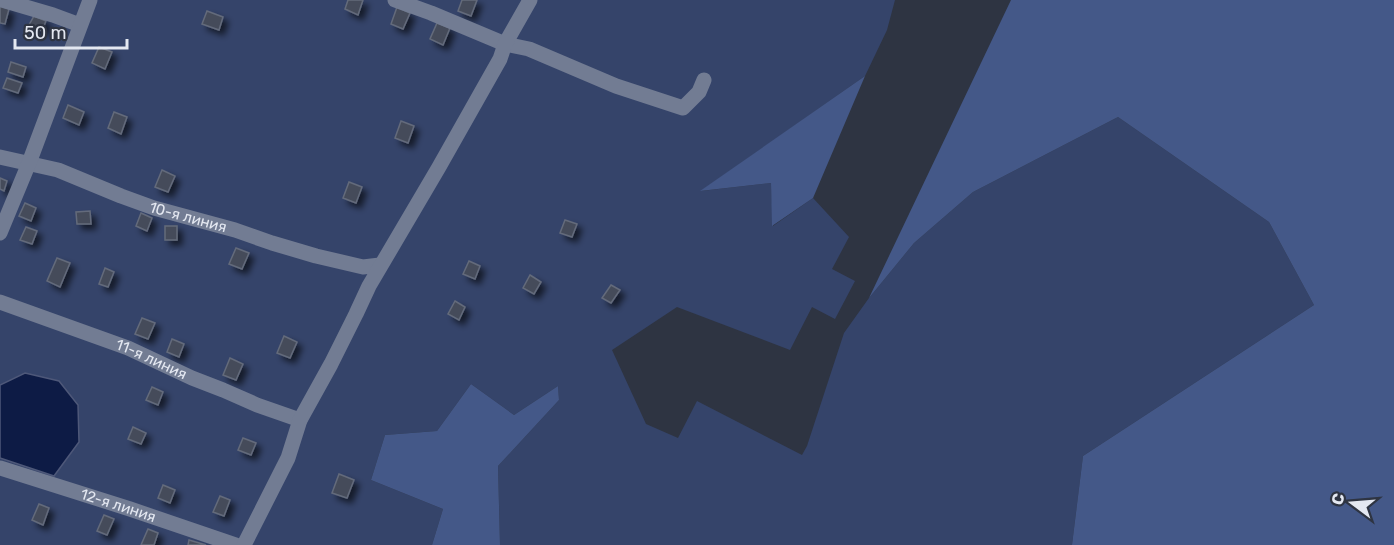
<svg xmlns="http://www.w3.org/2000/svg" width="1394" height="545" font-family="Rubik,sans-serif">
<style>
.green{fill:#35446a}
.forest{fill:#445888}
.water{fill:#0d1b45;stroke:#4e5879;stroke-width:1.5}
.building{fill:#454c5a;stroke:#646b7b;stroke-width:1.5;filter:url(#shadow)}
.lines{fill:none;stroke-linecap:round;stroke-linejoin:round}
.minor{stroke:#727c93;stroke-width:15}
.labels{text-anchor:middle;stroke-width:5;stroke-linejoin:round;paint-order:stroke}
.street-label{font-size:15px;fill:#e4e8f1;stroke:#2e3442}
</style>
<defs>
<filter id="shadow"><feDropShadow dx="5" dy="5" stdDeviation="3" flood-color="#0009"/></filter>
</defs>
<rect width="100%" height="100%" fill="#2e3442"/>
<path class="green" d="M 0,0 L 895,0 L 887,30 L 865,76 L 701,191 L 771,183 L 773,226 L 813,198 L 849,237 L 832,269 L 855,281 L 835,319 L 812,307 L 790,350 L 677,307 L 612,350 L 646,424 L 678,438 L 697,401 L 802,455 L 807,446 L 844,333 L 869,298 L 914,243 L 973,192 L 1118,117 L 1269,222 L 1314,305 L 1083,456 L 1072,545 L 500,545 L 498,466 L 559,400 L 558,386 L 514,415 L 471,384 L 437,431 L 385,435 L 371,480 L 443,509 L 432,545 L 0,545 Z"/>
<g class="forest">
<path d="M 1011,0 L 1394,0 L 1394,545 L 1072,545 L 1083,456 L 1314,305 L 1269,222 L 1118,117 L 973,192 L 914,243 L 869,298 Z"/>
<path d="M 865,76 L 813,198 L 772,226 L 771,183 L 700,191 Z"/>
<path d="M 471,384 L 514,415 L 558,386 L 559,400 L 498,466 L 500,545 L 432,545 L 443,509 L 371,480 L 385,435 L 437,431 Z"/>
</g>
<path class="water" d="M 25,373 L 59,381 L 78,405 L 79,442 L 54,476 L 0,458 L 0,385 Z"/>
<g class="building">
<path d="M 348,0 L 363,0 L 358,15 L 345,9 Z"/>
<path d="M 462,0 L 477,0 L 471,16 L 458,11 Z"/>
<path d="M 0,6 L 9,9 L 5,24 L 0,23 Z"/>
<path d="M 397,7 L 410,13 L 403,29 L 391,24 Z"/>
<path d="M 207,11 L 223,17 L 219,30 L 202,24 Z"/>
<path d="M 34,16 L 46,21 L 42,31 L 29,25 Z"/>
<path d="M 437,23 L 450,28 L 443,45 L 430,39 Z"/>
<path d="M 99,47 L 112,52 L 105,69 L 92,63 Z"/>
<path d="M 11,62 L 26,67 L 23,77 L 8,72 Z"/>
<path d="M 7,78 L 22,83 L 18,93 L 3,88 Z"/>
<path d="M 68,105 L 84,112 L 79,125 L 63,118 Z"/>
<path d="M 114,112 L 127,117 L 121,134 L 108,128 Z"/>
<path d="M 401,121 L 414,126 L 408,143 L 395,138 Z"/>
<path d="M 162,170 L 175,176 L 168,192 L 155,187 Z"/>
<path d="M 0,178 L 7,181 L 4,191 L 0,189 Z"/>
<path d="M 349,182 L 362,187 L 356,203 L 343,198 Z"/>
<path d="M 25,203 L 36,208 L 31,221 L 19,216 Z"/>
<path d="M 90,211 L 91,224 L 77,224 L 76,212 Z"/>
<path d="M 141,213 L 152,218 L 147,231 L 136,226 Z"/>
<path d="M 565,220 L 577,224 L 572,237 L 560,233 Z"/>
<rect x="165" y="226" width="12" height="14"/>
<path d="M 26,227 L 37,231 L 32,244 L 20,240 Z"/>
<path d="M 236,248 L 249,253 L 242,269 L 229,264 Z"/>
<path d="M 57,258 L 70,263 L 60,287 L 47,281 Z"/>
<path d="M 469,261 L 480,266 L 475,279 L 463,274 Z"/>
<path d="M 105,268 L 114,272 L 108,287 L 99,284 Z"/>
<path d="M 530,275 L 541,282 L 534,294 L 523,288 Z"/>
<path d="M 611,285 L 620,290 L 611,303 L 602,298 Z"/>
<path d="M 455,301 L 465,307 L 459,320 L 448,314 Z"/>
<path d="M 142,318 L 155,323 L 148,339 L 135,334 Z"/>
<path d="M 284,336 L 297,342 L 290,358 L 277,353 Z"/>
<path d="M 172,339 L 184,344 L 179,357 L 167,352 Z"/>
<path d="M 230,358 L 243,364 L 236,380 L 223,375 Z"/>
<path d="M 152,387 L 163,392 L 158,405 L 146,400 Z"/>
<path d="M 133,427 L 146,433 L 141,444 L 128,439 Z"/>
<path d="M 243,438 L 256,443 L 251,455 L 238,450 Z"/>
<path d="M 339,474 L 354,480 L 347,498 L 332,493 Z"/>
<path d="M 163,485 L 175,490 L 170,503 L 158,498 Z"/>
<path d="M 220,496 L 230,500 L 224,516 L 213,512 Z"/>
<path d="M 39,504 L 49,508 L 43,525 L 32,520 Z"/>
<path d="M 104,515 L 114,519 L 107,535 L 97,531 Z"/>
<path d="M 148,529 L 158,533 L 154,545 L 141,545 Z"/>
<path d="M 189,540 L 206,545 L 188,545 Z"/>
</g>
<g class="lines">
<g class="minor">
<path d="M 2,0 L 53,15 L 80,25"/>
<path d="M 395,0 L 431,13 L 505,44 L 529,49 L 616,86 L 683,108 L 699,92 L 704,80"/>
<path id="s1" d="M 0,157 L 58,170 L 121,196 L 154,208 L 235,230 L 272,243 L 316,256 L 363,267 L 380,265"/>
<path d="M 0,233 L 29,163 L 90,0"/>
<path id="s2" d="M 0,302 L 128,348 L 192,378 L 223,390 L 257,405 L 300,420"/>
<path id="s3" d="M 0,468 L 130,509 L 236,545"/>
<path d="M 244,545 L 288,458 L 300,420 L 331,364 L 356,314 L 369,286 L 439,167 L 500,59 L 505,44 L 530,0"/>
</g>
</g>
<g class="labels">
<g class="street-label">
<text dy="5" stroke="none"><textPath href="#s1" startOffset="198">10-я линия</textPath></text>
<text dy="5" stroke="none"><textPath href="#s2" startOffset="162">11-я линия</textPath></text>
<text dy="5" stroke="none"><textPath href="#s3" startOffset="124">12-я линия</textPath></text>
</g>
</g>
<g transform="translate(1352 503) rotate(286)" stroke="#2e3442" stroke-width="4.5" paint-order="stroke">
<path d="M0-4.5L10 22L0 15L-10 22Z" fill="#e4e8f1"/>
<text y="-9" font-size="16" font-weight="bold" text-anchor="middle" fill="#e4e8f1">С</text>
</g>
<path d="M15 39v9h112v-9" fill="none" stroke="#e4e8f1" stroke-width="3"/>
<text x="24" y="39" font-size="18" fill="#e4e8f1" stroke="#2e3442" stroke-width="4.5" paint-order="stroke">50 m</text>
</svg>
